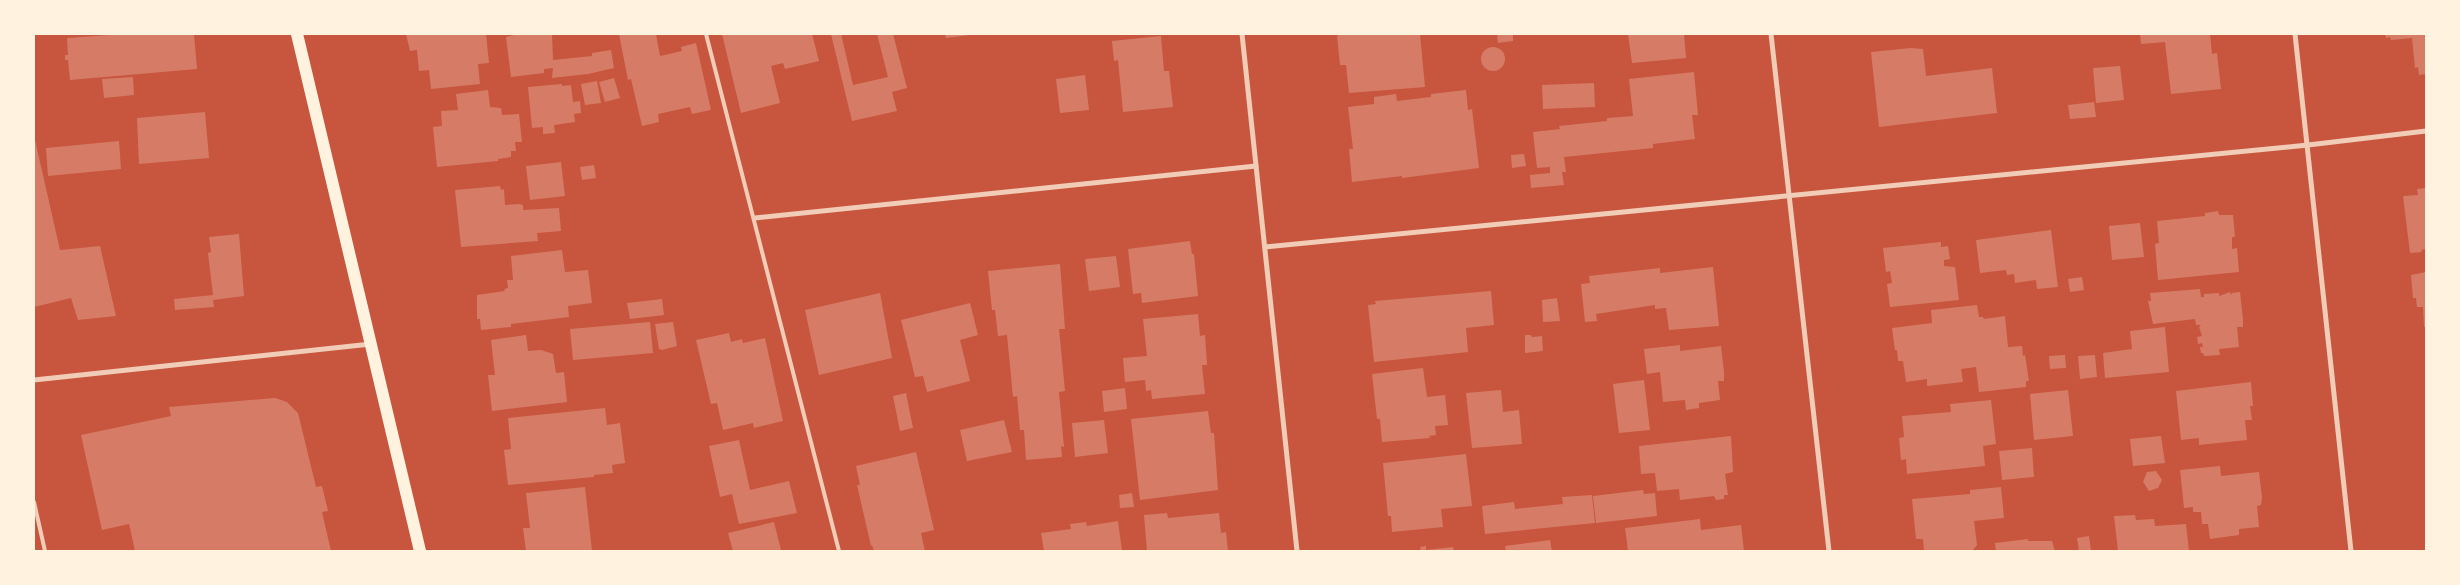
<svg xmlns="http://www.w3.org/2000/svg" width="2460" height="585" font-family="'Asap Condensed',sans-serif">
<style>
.building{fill:#d67c66}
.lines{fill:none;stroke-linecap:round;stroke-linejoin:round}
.service{stroke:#f1ccb7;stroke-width:4}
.minor{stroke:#f1ccb7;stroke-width:5}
.primary{stroke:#fff3e0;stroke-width:12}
</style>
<rect width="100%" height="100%" fill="#c8553d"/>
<g class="building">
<path d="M 124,34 L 194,34 L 197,69 L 70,80 L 68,60 L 65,60 L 65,55 L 68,55 L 67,38 Z"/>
<path d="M 406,34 L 486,34 L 489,63 L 478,64 L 480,84 L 431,89 L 429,70 L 419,71 L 417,50 L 410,51 Z"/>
<path d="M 518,34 L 552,34 L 553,60 L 592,56 L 592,53 L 611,50 L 614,68 L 588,74 L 552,78 L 553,68 L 544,69 L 544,73 L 511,77 L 506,37 Z"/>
<path d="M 619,34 L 656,34 L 660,56 L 682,51 L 681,47 L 696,43 L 711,110 L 692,114 L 690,107 L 658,114 L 659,122 L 642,126 L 631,79 L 628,80 Z"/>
<path d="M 722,34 L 812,34 L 819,61 L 785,69 L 783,63 L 771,66 L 780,103 L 741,113 Z"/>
<path d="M 831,34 L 841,34 L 853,85 L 888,77 L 877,34 L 893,34 L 907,88 L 892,92 L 897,111 L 852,121 Z"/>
<path d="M 945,34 L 970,34 L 970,35 L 946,38 Z"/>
<path d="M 1341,34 L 1420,34 L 1425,87 L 1349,93 L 1346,65 L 1340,65 L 1337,36 Z"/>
<path d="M 1497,34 L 1513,34 L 1513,41 L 1498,43 Z"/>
<path d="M 1628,34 L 1684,34 L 1686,58 L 1632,63 Z"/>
<path d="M 2140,34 L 2210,34 L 2212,54 L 2217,53 L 2221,89 L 2171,94 L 2165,42 L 2141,44 Z"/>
<path d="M 2385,34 L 2426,34 L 2426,74 L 2419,75 L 2418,67 L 2415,68 L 2412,38 L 2391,40 L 2390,37 L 2386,38 Z"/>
<path d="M 1161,36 L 1164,71 L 1169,71 L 1173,107 L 1123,112 L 1118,60 L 1114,61 L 1112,41 Z"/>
<circle cx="1493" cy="59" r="12"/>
<path d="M 1911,48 L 1923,49 L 1926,76 L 1992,68 L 1997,113 L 1879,127 L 1871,52 Z"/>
<path d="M 2120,66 L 2124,100 L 2096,103 L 2093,68 Z"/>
<path d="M 1694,72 L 1698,115 L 1692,115 L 1695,139 L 1653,144 L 1653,148 L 1564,157 L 1566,172 L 1562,172 L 1564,185 L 1531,188 L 1530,175 L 1550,173 L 1550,167 L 1537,168 L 1533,132 L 1560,129 L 1559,126 L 1607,121 L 1607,118 L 1633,116 L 1629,79 Z"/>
<path d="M 1085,75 L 1089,110 L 1060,113 L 1056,79 Z"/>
<path d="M 133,77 L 134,95 L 104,98 L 102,79 Z"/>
<path d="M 614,78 L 620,98 L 605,102 L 599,82 Z"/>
<path d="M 597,81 L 601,103 L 585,105 L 581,84 Z"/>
<path d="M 1594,83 L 1595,107 L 1543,109 L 1542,85 Z"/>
<path d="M 562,84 L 562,86 L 571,85 L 573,102 L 580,101 L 581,113 L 574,114 L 575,122 L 554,125 L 555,133 L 543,134 L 543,127 L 532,128 L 528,87 Z"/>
<path d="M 488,90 L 490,107 L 501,108 L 502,115 L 519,114 L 522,142 L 515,142 L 516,151 L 511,151 L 511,157 L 498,159 L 498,161 L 437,167 L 433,127 L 442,126 L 441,111 L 458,110 L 456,94 Z"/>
<path d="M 1466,90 L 1468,110 L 1472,109 L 1479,168 L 1402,178 L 1402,176 L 1352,182 L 1349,149 L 1353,149 L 1348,107 L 1374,104 L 1374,97 L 1396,94 L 1397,101 L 1431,97 L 1431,94 Z"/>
<path d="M 2094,102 L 2096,117 L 2070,119 L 2068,105 Z"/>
<path d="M 205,112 L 209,158 L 139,164 L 137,118 Z"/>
<path d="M 35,140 L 60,250 L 100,246 L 116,316 L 78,320 L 71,298 L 34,307 Z"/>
<path d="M 119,141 L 121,169 L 48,176 L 46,148 Z"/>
<path d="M 1524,154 L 1526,166 L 1512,168 L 1511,155 Z"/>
<path d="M 561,162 L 565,196 L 530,200 L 526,166 Z"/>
<path d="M 594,165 L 596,178 L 582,180 L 580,167 Z"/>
<path d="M 500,186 L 501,190 L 504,189 L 505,205 L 519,204 L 523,205 L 523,210 L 559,208 L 561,231 L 537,233 L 538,241 L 461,247 L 455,190 Z"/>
<path d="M 2425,188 L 2426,249 L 2421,250 L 2422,252 L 2410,253 L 2403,196 L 2418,195 L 2417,189 Z"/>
<path d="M 2218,211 L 2219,215 L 2233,215 L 2235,237 L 2232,237 L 2232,249 L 2237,248 L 2239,272 L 2158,280 L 2155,244 L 2159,243 L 2157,221 L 2205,216 L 2205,213 Z"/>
<path d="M 2140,223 L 2144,257 L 2112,260 L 2109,226 Z"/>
<path d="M 2051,230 L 2058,287 L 2037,289 L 2036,280 L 2015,283 L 2014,274 L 2007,275 L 2006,270 L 1980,273 L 1976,240 Z"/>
<path d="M 239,234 L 244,296 L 213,300 L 214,307 L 175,310 L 174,299 L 213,295 L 208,253 L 211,252 L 209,237 Z"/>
<path d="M 1190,241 L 1192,254 L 1194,254 L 1198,296 L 1142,303 L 1141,293 L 1133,294 L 1128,249 Z"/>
<path d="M 1941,242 L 1941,247 L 1948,246 L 1950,259 L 1944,260 L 1944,266 L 1955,267 L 1959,300 L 1890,307 L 1887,284 L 1892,283 L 1890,271 L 1886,272 L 1883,248 Z"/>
<path d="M 562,250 L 565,272 L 588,270 L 592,303 L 568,306 L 569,317 L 511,324 L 511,327 L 481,330 L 480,319 L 477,319 L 477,295 L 505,291 L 504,289 L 508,288 L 507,280 L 513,280 L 511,256 Z"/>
<path d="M 1116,256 L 1120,287 L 1089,291 L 1085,259 Z"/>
<path d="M 1060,264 L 1065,329 L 1059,329 L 1065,391 L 1059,392 L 1064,447 L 1061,446 L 1062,457 L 1026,460 L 1024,430 L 1020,430 L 1017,396 L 1013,397 L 1007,335 L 998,336 L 995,310 L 992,310 L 988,271 Z"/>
<path d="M 1713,267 L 1719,326 L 1669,330 L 1666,308 L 1655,309 L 1655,305 L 1596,314 L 1597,321 L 1585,322 L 1581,284 L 1590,283 L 1589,276 L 1660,268 L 1660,273 Z"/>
<path d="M 2426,272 L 2426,327 L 2424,327 L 2423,307 L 2417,307 L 2416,298 L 2413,298 L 2411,275 Z"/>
<path d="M 2082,277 L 2084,290 L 2070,292 L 2068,279 Z"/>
<path d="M 2200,289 L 2201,297 L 2204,297 L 2204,294 L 2219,293 L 2219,296 L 2230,292 L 2231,295 L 2232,293 L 2240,292 L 2243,319 L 2243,327 L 2237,327 L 2239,347 L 2219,349 L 2220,355 L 2204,356 L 2203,353 L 2201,353 L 2200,347 L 2203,347 L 2202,343 L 2198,344 L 2197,337 L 2202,336 L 2199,327 L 2201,325 L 2196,325 L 2195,319 L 2153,324 L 2148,301 L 2151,301 L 2150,293 Z"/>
<path d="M 1491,291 L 1494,325 L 1466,328 L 1468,352 L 1374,362 L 1368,305 L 1376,304 L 1375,301 Z"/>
<path d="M 880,293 L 892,358 L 819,375 L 805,310 Z"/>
<path d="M 1557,298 L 1560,321 L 1543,322 L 1542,300 Z"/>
<path d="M 662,299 L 664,315 L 630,319 L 627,303 Z"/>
<path d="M 970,303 L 978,335 L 960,340 L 970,381 L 927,392 L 923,376 L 915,377 L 901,320 Z"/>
<path d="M 1977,305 L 1979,317 L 1983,317 L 1984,319 L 2005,316 L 2008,347 L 2022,346 L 2023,356 L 2025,355 L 2029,381 L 2026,381 L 2026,387 L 1979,392 L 1976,367 L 1961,369 L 1963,382 L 1927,386 L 1927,379 L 1906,382 L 1903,361 L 1898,361 L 1897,350 L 1895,350 L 1892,328 L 1932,323 L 1931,310 Z"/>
<path d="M 1198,314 L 1200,336 L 1205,335 L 1207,365 L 1202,365 L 1205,394 L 1152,399 L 1151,390 L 1146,391 L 1145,380 L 1125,382 L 1123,358 L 1147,356 L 1143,319 Z"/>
<path d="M 650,322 L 653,353 L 573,360 L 570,329 Z"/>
<path d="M 673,322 L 677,346 L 662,350 L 659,349 L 655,324 Z"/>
<path d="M 2165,327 L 2169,372 L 2105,378 L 2103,353 L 2132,349 L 2130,331 Z"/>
<path d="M 729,333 L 731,342 L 742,339 L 743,343 L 765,338 L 783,421 L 754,428 L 753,423 L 723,430 L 717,403 L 711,404 L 696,340 Z"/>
<path d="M 526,335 L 528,351 L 541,350 L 553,354 L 556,373 L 564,372 L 567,402 L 492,411 L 488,375 L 495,375 L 491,340 Z"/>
<path d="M 1525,335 L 1531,335 L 1532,337 L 1542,336 L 1543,351 L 1525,353 Z"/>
<path d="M 1680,345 L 1680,351 L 1721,346 L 1724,372 L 1724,381 L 1718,381 L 1720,400 L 1699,403 L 1699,408 L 1686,410 L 1685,400 L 1663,402 L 1660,372 L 1647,374 L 1644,349 Z"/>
<path d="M 2065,355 L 2066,368 L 2050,369 L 2049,356 Z"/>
<path d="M 2095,355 L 2097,377 L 2080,379 L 2078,356 Z"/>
<path d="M 1423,368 L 1427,397 L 1445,395 L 1448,425 L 1435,426 L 1436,435 L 1429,436 L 1430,438 L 1382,442 L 1380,419 L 1377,419 L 1372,374 Z"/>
<path d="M 1644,380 L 1650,430 L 1619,433 L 1613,384 Z"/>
<path d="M 2251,382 L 2253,406 L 2250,406 L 2252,420 L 2245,420 L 2247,440 L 2199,445 L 2199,438 L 2181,440 L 2176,391 Z"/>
<path d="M 1125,388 L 1127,409 L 1104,412 L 1102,391 Z"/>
<path d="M 1501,390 L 1503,412 L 1519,410 L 1522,444 L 1472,448 L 1466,393 Z"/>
<path d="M 2068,390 L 2073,436 L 2034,440 L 2030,394 Z"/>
<path d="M 906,393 L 913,428 L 900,431 L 893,396 Z"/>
<path d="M 275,398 L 287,402 L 298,413 L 316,487 L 322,486 L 328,511 L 322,512 L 331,551 L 135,551 L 129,524 L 102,530 L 81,435 L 171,416 L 169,407 Z"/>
<path d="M 1991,400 L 1996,444 L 1983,446 L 1985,466 L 1907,474 L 1906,459 L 1901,460 L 1899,438 L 1904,437 L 1902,416 L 1951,412 L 1950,404 Z"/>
<path d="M 605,408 L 607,425 L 620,423 L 625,463 L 612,465 L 613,473 L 594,475 L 594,477 L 508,485 L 504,450 L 511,449 L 508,418 Z"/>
<path d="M 1208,411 L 1211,433 L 1214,433 L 1218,490 L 1140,500 L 1131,419 Z"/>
<path d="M 1004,420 L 1012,452 L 967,461 L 960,430 Z"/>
<path d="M 1104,420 L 1108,453 L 1075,457 L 1072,423 Z"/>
<path d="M 1731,436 L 1733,472 L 1725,474 L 1728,495 L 1724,495 L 1724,499 L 1716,500 L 1714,496 L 1680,500 L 1679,489 L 1657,491 L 1655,473 L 1641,474 L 1639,446 Z"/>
<path d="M 2161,436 L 2165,463 L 2133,466 L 2130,439 Z"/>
<path d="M 739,440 L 750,490 L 789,481 L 797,513 L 739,524 L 732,494 L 720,497 L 709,446 Z"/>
<path d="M 2032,448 L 2034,477 L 2002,480 L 1999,451 Z"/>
<path d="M 916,452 L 934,530 L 921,533 L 925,551 L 874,551 L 872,545 L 871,546 L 857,485 L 860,485 L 856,466 Z"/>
<path d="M 1466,454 L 1472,506 L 1441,509 L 1443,527 L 1392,532 L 1391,516 L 1388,516 L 1383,463 Z"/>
<path d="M 2220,466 L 2221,476 L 2259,472 L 2262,497 L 2261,505 L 2257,506 L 2259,527 L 2239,529 L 2239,535 L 2210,539 L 2208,524 L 2202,524 L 2201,512 L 2193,512 L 2193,507 L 2184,508 L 2180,470 Z"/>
<path d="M 2156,471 L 2162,480 L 2158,488 L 2149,491 L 2143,482 L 2147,472 Z"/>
<path d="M 585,487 L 592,551 L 526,551 L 523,528 L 530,528 L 526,493 Z"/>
<path d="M 2001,487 L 2004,518 L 1974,521 L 1977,545 L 1972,551 L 1924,551 L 1923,539 L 1916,539 L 1912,499 L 1970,494 L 1970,490 Z"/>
<path d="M 1643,490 L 1644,494 L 1655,493 L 1657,516 L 1596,523 L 1593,496 Z"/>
<path d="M 1132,493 L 1134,507 L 1120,508 L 1119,495 Z"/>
<path d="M 1592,495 L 1595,523 L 1485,534 L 1482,506 L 1514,502 L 1515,509 L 1563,504 L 1562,497 Z"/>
<path d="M 1167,513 L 1168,518 L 1219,513 L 1221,533 L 1226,532 L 1228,551 L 1147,551 L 1144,515 Z"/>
<path d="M 2135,515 L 2136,520 L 2154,519 L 2155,526 L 2186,524 L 2189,551 L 2118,551 L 2114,516 Z"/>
<path d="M 1700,519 L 1701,530 L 1741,525 L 1744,551 L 1628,551 L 1625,528 Z"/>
<path d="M 1118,521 L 1122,551 L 1044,551 L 1041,533 L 1071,529 L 1070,524 L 1086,522 L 1087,526 Z"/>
<path d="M 774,522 L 781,550 L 733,551 L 728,533 Z"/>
<path d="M 2089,536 L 2091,551 L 2079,551 L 2077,538 Z"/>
<path d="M 2028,539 L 2028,541 L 2052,541 L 2055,551 L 1996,551 L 1995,543 Z"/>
<path d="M 1550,540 L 1552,551 L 1506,551 L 1505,546 Z"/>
<path d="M 1426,546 L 1426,550 L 1453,547 L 1454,551 L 1421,551 L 1420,547 Z"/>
</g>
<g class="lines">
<g class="service">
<path d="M 706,34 L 839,551"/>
<path d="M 34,502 L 45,551"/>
</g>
<g class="minor">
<path d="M 1242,34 L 1297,551"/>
<path d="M 1771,34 L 1829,551"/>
<path d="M 2295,34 L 2351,551"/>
<path d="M 755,218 L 1256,166"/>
<path d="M 1265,247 L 2308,145 L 2426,131"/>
<path d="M 34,380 L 371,344"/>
</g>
<path class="primary" d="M 297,34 L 420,551"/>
</g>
<rect width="2460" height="585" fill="none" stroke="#fff3e0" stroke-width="70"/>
</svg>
